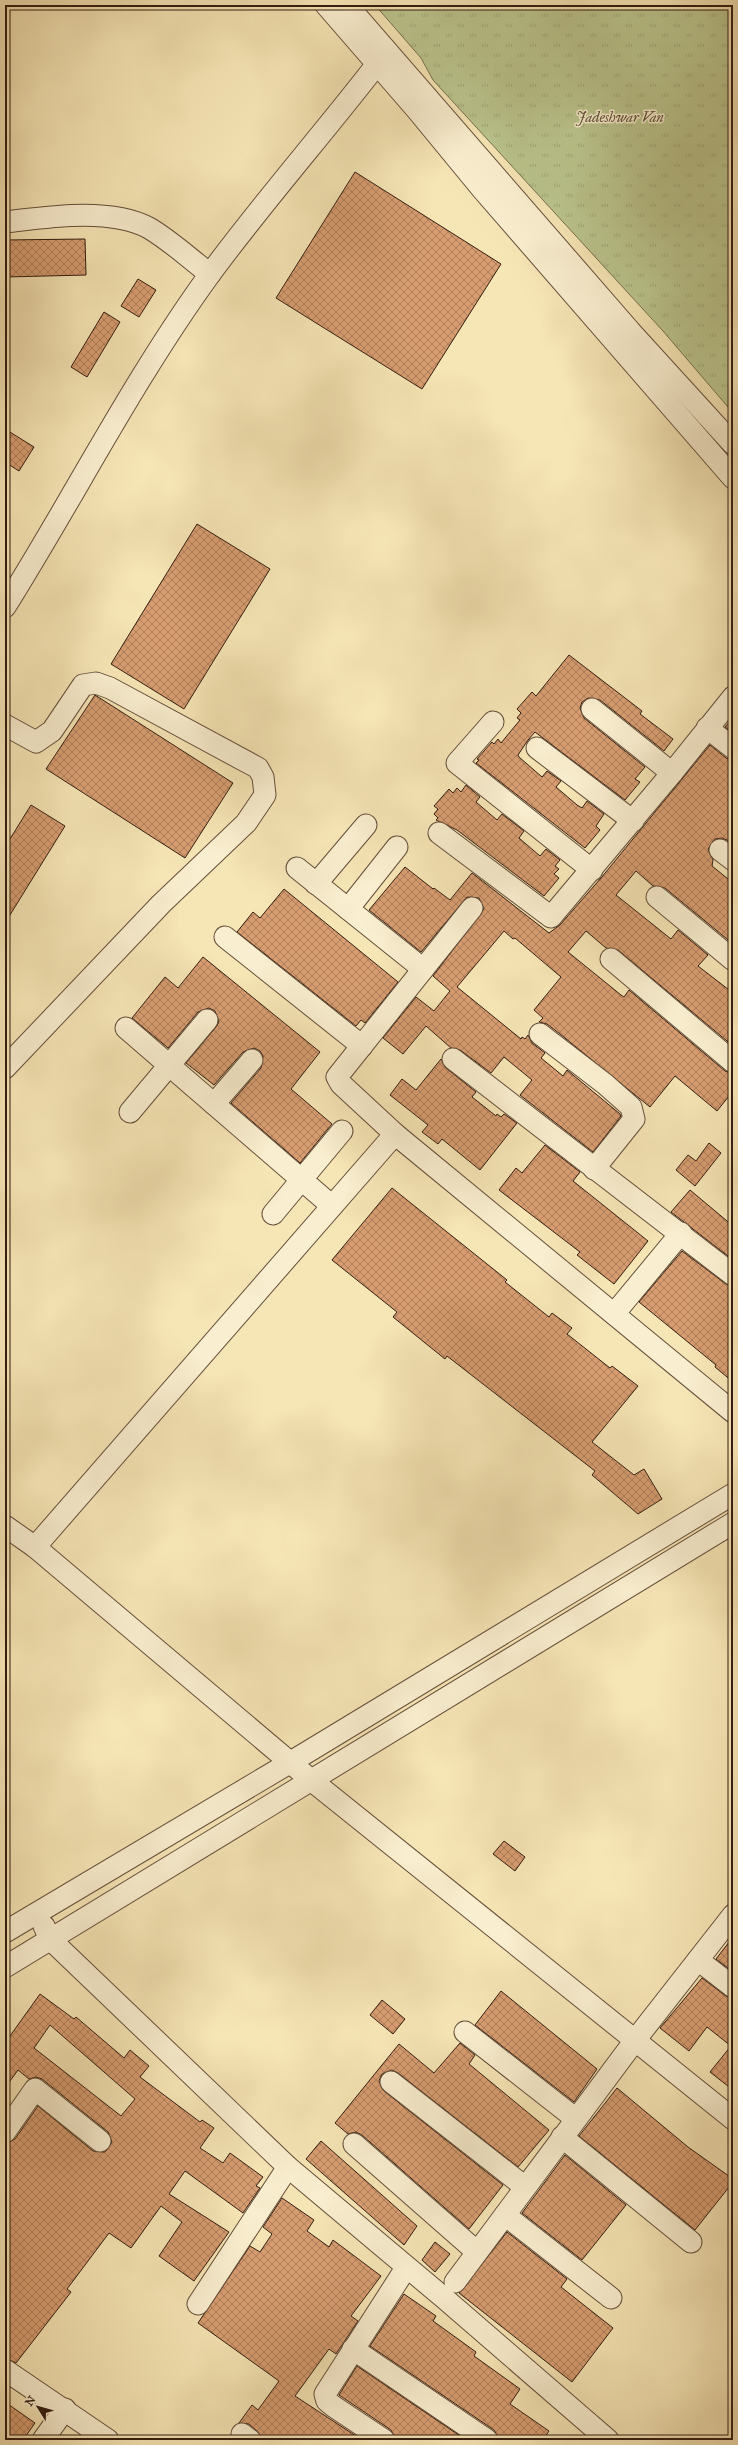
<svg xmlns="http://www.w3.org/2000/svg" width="738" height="2445" font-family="'IM FELL Great Primer',serif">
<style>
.park{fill:url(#park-tufts);stroke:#777050}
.building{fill:url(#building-cross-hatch);stroke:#331c11;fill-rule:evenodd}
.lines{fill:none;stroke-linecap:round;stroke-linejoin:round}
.minor-casing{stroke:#644e3a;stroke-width:23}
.minor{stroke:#f9eecf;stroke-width:21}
.labels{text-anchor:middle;stroke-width:3;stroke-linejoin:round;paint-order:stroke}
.park-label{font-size:14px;font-style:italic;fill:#5c4f36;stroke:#f9eecf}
</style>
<defs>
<pattern id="park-tufts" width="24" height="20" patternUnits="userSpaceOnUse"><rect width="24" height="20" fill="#bbc58e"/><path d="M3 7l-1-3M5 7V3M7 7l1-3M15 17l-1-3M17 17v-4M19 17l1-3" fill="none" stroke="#a1a979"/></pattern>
<pattern id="building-cross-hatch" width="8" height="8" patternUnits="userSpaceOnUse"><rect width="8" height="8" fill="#d79d70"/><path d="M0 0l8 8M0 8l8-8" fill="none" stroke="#af7f5b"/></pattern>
</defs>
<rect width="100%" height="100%" fill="#f6e5b5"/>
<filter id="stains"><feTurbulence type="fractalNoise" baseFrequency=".005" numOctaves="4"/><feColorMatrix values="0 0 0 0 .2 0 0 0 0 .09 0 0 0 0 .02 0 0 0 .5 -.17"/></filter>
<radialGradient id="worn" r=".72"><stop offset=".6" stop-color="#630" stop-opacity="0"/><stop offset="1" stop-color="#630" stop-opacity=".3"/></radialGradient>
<path class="park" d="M 375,5 L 733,5 L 733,413 L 663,331 L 433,80 L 421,58 Z"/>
<g class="building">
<path d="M 355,172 L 501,264 L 422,389 L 276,298 Z"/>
<path d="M 85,239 L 86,275 L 5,277 L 5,240 Z"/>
<path d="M 138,279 L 156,290 L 139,317 L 121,306 Z"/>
<path d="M 104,312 L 120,322 L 87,377 L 71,367 Z"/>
<path d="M 5,429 L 34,447 L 19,471 L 5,462 Z"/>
<path d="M 197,524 L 270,569 L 184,709 L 111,664 Z"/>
<path d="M 569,655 L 642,711 L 640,714 L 673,739 L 664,751 L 600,700 L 588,698 L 582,702 L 580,708 L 584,718 L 645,767 L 635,779 L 640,782 L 625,800 L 535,732 L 528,740 L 518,755 L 519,757 L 542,777 L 547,771 L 561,781 L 556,787 L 577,805 L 582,808 L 587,801 L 604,814 L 596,826 L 600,830 L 585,848 L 476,763 L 479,760 L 477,759 L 492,742 L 494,744 L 498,739 L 501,743 L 520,720 L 517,718 L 521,713 L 517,709 L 532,692 L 536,696 Z"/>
<path d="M 95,695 L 233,783 L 185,858 L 46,769 Z"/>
<path d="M 733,718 L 733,733 L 725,727 Z"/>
<path d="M 710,745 L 726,758 L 733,760 L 733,836 L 729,841 L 722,838 L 715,839 L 708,849 L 713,860 L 712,866 L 733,883 L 733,944 L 665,888 L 653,886 L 636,871 L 616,895 L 671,939 L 678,930 L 708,955 L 698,966 L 733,993 L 733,1046 L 618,950 L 606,948 L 586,931 L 568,952 L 621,995 L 624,997 L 629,990 L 725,1071 L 733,1074 L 733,1091 L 717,1111 L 675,1076 L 650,1107 L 560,1034 L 547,1024 L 539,1022 L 543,1018 L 534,1010 L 561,977 L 515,938 L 513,939 L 504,931 L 457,987 L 521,1039 L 522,1037 L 525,1039 L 528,1035 L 532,1043 L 545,1053 L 541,1058 L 563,1076 L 567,1070 L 620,1114 L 621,1116 L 593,1152 L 520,1095 L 532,1080 L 504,1057 L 491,1073 L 460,1050 L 451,1048 L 426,1026 L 403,1054 L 383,1038 L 416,997 L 434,1011 L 450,991 L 433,976 L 484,909 L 479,898 L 467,897 L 421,952 L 369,910 L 405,867 L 433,889 L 434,888 L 450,900 L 472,873 L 549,933 L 560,925 L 601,878 Z"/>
<path d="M 466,785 L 480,797 L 476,802 L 497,820 L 502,814 L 524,831 L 519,838 L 540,856 L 546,849 L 560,860 L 555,866 L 559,869 L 554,874 L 559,878 L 544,896 L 457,830 L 436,820 L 438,818 L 434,814 L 438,809 L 434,806 L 449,789 L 453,793 L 457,788 L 461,792 Z"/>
<path d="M 31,805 L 65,826 L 5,923 L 5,847 Z"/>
<path d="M 284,889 L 398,982 L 365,1023 L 361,1020 L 356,1026 L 237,932 L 253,912 L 260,918 Z"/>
<path d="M 203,957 L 320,1052 L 291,1089 L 332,1124 L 300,1163 L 231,1103 L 261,1068 L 263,1056 L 260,1051 L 254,1048 L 243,1052 L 214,1085 L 186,1063 L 216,1027 L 219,1022 L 215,1011 L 209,1008 L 198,1012 L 168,1048 L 132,1018 L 165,977 L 178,988 Z"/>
<path d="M 441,1059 L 446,1068 L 476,1092 L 472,1097 L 496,1116 L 497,1114 L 501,1117 L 504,1114 L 517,1123 L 480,1170 L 442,1139 L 438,1144 L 422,1132 L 428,1125 L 390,1095 L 402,1079 L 416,1090 Z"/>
<path d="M 709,1143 L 721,1153 L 695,1186 L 676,1170 L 688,1155 L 696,1161 Z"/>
<path d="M 545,1145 L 580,1172 L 573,1181 L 648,1241 L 614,1284 L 577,1255 L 580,1252 L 499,1190 L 516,1168 L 522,1173 Z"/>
<path d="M 392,1188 L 507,1280 L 505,1282 L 549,1317 L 552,1313 L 572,1328 L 567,1334 L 610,1368 L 612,1366 L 638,1386 L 592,1442 L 634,1475 L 644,1469 L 662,1499 L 638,1514 L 592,1475 L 595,1471 L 447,1356 L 445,1359 L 393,1317 L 397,1312 L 332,1260 Z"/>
<path d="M 690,1190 L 733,1226 L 733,1260 L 671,1212 Z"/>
<path d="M 682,1251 L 726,1284 L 733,1287 L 733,1382 L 715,1367 L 716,1365 L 639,1302 Z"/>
<path d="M 504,1841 L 525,1857 L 515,1871 L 493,1854 Z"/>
<path d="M 733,1937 L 733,1972 L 716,1959 Z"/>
<path d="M 702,1978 L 726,1996 L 733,1999 L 733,2090 L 710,2072 L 731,2046 L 707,2027 L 689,2051 L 660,2028 Z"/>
<path d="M 501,1991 L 597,2069 L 574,2102 L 475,2025 Z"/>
<path d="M 40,1994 L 74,2019 L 76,2017 L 124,2058 L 130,2050 L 149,2066 L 140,2077 L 200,2122 L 202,2120 L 214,2128 L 200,2148 L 223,2163 L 230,2153 L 263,2177 L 256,2186 L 260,2188 L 243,2213 L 185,2171 L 169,2194 L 229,2232 L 194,2281 L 159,2256 L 182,2222 L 161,2206 L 131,2248 L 109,2233 L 67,2289 L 71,2292 L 16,2363 L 5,2358 L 5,2144 L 15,2139 L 38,2106 L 93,2151 L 105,2152 L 112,2142 L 108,2132 L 42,2079 L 36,2077 L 29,2079 L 18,2070 L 5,2088 L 5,2043 ZM 50,2025 L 135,2099 L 121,2116 L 34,2048 Z"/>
<path d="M 382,2000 L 405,2019 L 393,2034 L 370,2015 Z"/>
<path d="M 460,2043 L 475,2055 L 469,2064 L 549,2130 L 518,2167 L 398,2073 L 392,2070 L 382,2074 L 379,2081 L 384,2091 L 503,2185 L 469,2229 L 362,2135 L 356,2132 L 348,2134 L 335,2123 L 399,2044 L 434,2073 Z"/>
<path d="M 617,2088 L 688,2147 L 733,2179 L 733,2182 L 695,2230 L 579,2136 Z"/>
<path d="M 321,2141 L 417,2226 L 404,2245 L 306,2159 Z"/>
<path d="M 565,2155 L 626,2205 L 582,2260 L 522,2213 Z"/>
<path d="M 282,2198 L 314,2220 L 307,2231 L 329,2247 L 333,2240 L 381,2276 L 351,2316 L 358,2321 L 336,2354 L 329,2349 L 295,2396 L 362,2440 L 262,2440 L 257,2431 L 249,2424 L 239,2423 L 252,2405 L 258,2410 L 279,2381 L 198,2323 L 250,2246 L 260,2252 L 272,2234 L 263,2227 Z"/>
<path d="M 507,2232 L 567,2279 L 561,2287 L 613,2328 L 572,2382 L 459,2293 Z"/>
<path d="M 435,2242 L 450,2254 L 435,2272 L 422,2260 Z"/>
<path d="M 404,2294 L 436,2316 L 433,2321 L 476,2352 L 474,2356 L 520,2389 L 510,2404 L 549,2431 L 543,2440 L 499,2440 L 494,2430 L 370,2346 Z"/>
<path d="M 357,2366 L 466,2440 L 396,2440 L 391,2430 L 339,2395 Z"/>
<path d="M 5,2402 L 35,2423 L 23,2440 L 5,2440 Z"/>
</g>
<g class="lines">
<g class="minor-casing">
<g id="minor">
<path d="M 326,5 L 417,110 L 482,189 L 733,478"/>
<path d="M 347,5 L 630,331 L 733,444"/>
<path d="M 5,222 C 47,217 110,207 149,228 C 171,241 190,259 210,274"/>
<path d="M 5,607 C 74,497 133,380 210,274 C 263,202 323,134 377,64"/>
<path d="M 493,722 L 457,763 L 592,870"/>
<path d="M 5,725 L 36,742 L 52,731 L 83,685 L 96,683 L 110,688 L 258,768 L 263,777 L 265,795 L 246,823 L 161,904 L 5,1068"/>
<path d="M 707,728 L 733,748"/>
<path d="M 537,748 L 633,821"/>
<path d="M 672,773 L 733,697"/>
<path d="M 439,833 L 551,917 L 672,773 L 592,709"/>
<path d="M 720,850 L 733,860"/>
<path d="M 297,868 L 423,969"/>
<path d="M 316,884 L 366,825"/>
<path d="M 657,897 L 733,960"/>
<path d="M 348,909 L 397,847"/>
<path d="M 225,937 L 362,1046"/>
<path d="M 611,959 L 733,1062"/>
<path d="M 126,1028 L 332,1206"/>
<path d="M 540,1034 L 605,1084 L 631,1107 L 634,1119 L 594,1169"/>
<path d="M 453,1059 L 733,1275"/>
<path d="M 214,1104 L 252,1060"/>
<path d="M 130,1112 L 207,1020"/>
<path d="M 395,1134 L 341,1084 L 337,1077 L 472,908"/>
<path d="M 273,1214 L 342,1131"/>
<path d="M 614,1314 L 681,1233"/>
<path d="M 5,1526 L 35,1547 L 311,1780 L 733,2119"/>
<path d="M 35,1547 L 395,1134 L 733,1412"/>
<path d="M 44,1926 L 50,1939 L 288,2167 L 444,2298 L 608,2440"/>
<path d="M 5,1932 L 291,1762 L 733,1494"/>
<path d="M 698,1960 L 733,1987"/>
<path d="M 5,1967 L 733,1523"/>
<path d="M 465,2032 L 576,2119"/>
<path d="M 391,2082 L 525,2187"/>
<path d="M 5,2132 L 35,2089 L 100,2141"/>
<path d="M 562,2137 L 691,2242"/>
<path d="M 354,2144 L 477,2252"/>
<path d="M 505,2215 L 611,2298"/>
<path d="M 455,2282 L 636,2039 L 733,1915"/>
<path d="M 198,2304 L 288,2167"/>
<path d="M 353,2349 L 487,2440"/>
<path d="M 5,2370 L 108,2440"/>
<path d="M 242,2434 L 250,2440"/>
<path d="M 43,2440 L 65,2409"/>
<path d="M 384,2440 L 333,2406 L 327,2401 L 325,2394 L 406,2268"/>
</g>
</g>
<use href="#minor" class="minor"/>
</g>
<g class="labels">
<g class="park-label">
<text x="620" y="122">Jadeshwar Van</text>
</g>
</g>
<rect width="738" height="2445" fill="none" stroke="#f6e5b5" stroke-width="20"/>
<rect x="6" y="6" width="726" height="2433" fill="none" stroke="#331c11" stroke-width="2"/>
<rect x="10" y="10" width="718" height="2425" fill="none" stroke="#331c11"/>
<g transform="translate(38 2407) rotate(307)" stroke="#f9eecf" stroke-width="3" paint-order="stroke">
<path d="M0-3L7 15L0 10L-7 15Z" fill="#331c11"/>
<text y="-6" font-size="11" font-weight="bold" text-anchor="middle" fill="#331c11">N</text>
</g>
<rect width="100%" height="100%" filter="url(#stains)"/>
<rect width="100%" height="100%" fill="url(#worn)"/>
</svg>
